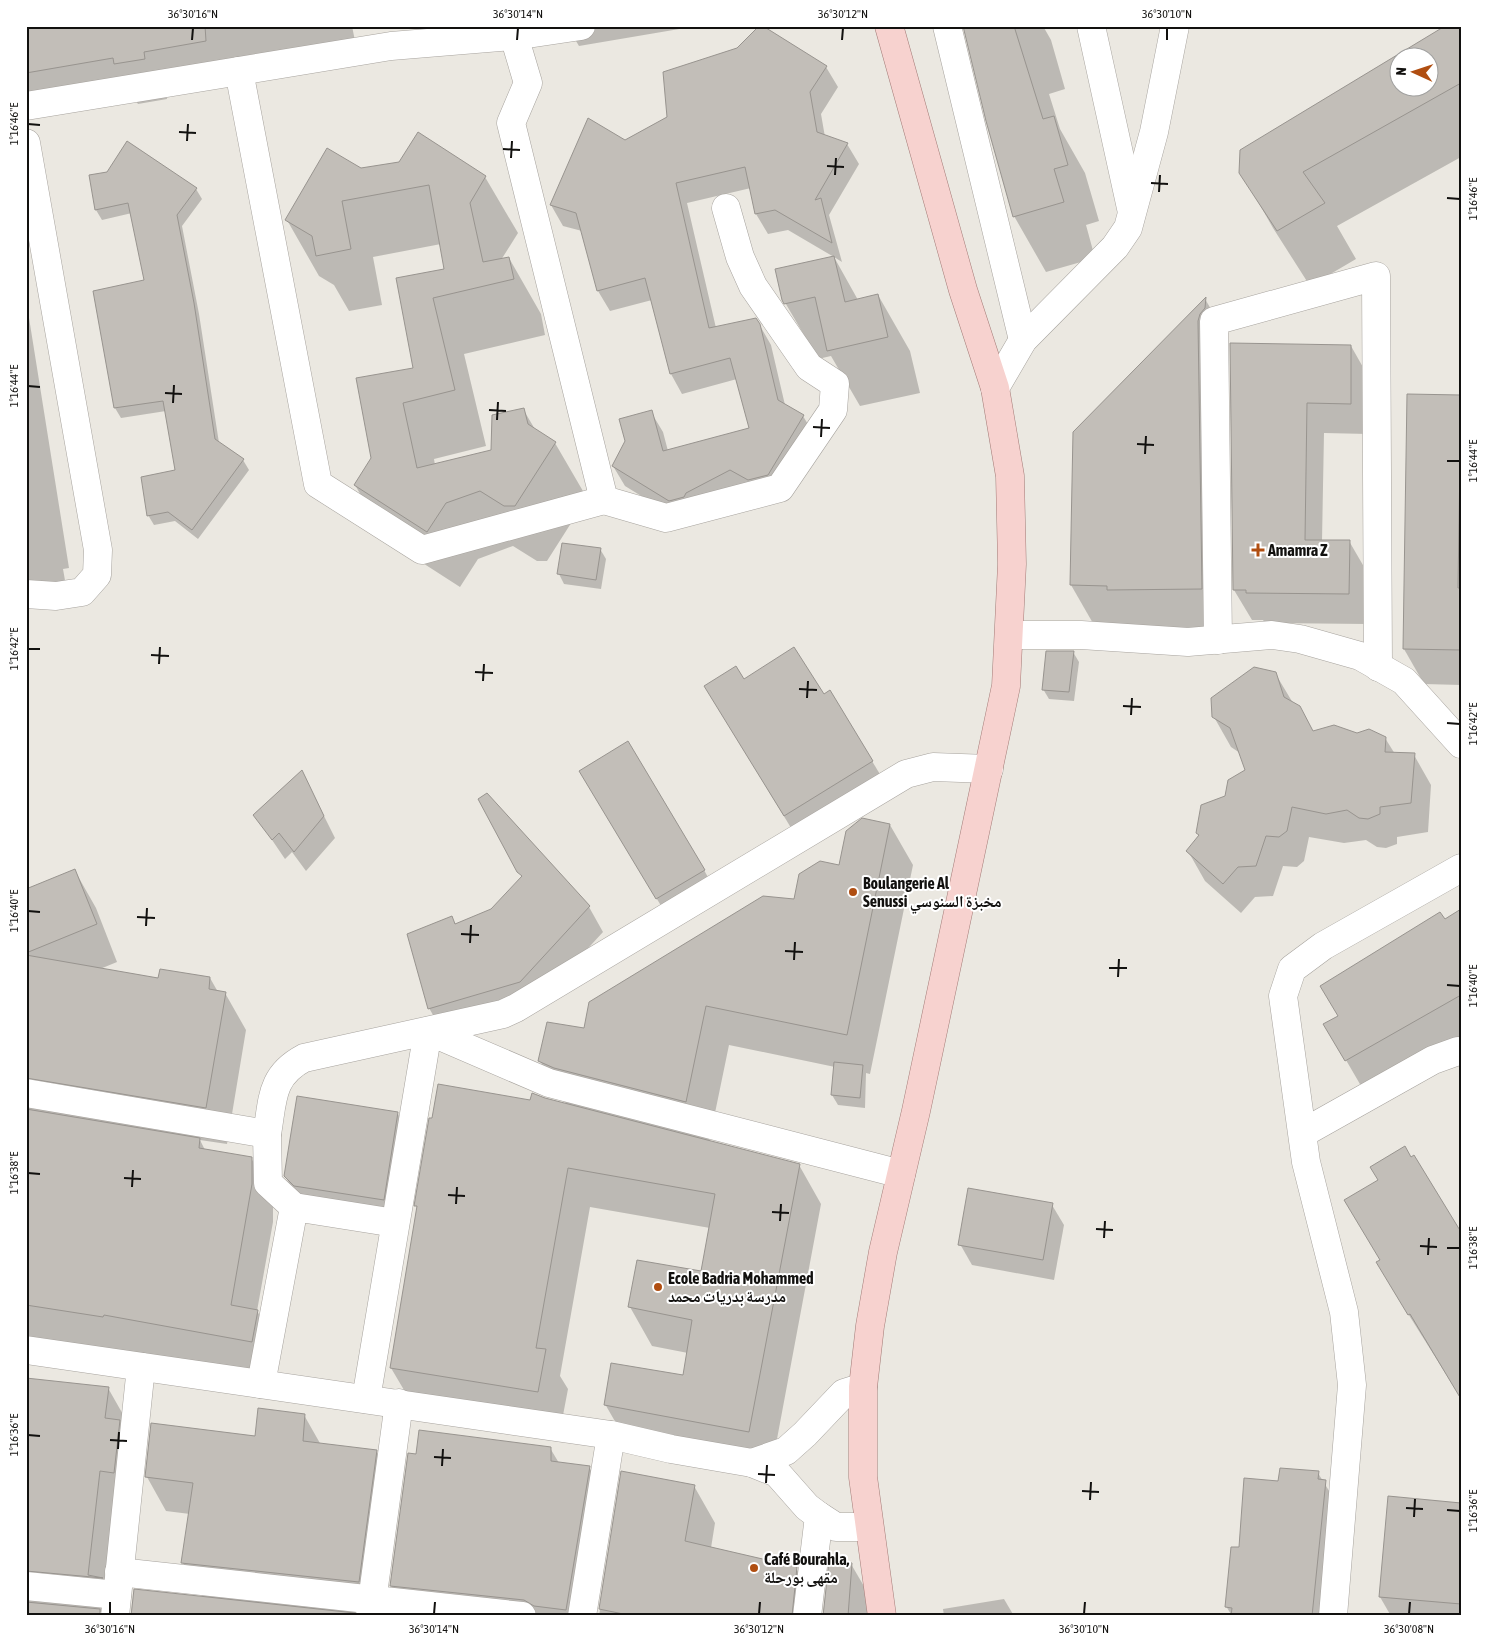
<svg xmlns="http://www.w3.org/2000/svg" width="1487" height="1642" font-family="'Asap Condensed','Noto Naskh Arabic',sans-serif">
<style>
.shadow{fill:#0003;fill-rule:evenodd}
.building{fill:#c2beb8;stroke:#98948f;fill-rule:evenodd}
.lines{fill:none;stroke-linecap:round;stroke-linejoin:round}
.minor-casing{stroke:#a7a39e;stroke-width:29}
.primary-casing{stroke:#a37b77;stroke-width:29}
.minor{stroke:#fff;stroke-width:28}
.primary{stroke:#f7d2cf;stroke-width:28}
.ticks{fill:none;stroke:#12110f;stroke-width:2}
.poi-dot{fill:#b04e11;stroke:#fff;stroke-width:2}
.labels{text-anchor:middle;stroke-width:4;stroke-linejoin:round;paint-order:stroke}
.poi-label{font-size:16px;font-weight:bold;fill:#12110f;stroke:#fff;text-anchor:start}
.neatline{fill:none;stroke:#12110f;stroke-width:2}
.ticks-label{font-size:12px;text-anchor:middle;fill:#12110f}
</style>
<rect width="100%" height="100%" fill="#ebe8e1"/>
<g class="shadow">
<path d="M 26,26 L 352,26 L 356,46 L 166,92 L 167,99 L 138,104 L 134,98 L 43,115 L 43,117 L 26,120 Z"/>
<path d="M 567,26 L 697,26 L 579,46 Z"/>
<path d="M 964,26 L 1043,26 L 1051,40 L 1065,89 L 1049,94 L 1060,129 L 1085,173 L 1099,221 L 1086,225 L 1095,258 L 1046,272 L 1014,216 Z"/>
<path d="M 1448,26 L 1461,26 L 1461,157 L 1337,226 L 1356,259 L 1310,286 L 1273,228 L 1241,172 L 1242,151 ZM 1400,58 L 1430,58 L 1430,88 L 1400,88 Z"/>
<path d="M 826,67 L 838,87 L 821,114 L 825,137 L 847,144 L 859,164 L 829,215 L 842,262 L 834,257 L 858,300 L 878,295 L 910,351 L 920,393 L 860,406 L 831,356 L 818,359 L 783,299 L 834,257 L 788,230 L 768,234 L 756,214 L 751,188 L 687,203 L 716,328 L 759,324 L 771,345 L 785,405 L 803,416 L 815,436 L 780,495 L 682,521 L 625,486 L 613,466 L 651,412 L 663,432 L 668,451 L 750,429 L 737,379 L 682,394 L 671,374 L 652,300 L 610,311 L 598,291 L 582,231 L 563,226 L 551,205 L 625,141 Z"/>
<path d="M 418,134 L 485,177 L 518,233 L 501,260 L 509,258 L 541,314 L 545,335 L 464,354 L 486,446 L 434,459 L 435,465 L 492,451 L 523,409 L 536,431 L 555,443 L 587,498 L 547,561 L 537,561 L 513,546 L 478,559 L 460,587 L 387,540 L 355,485 L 372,458 L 414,369 L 398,279 L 446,270 L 441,244 L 373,257 L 382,305 L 349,311 L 334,285 L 319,276 L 287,220 L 360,169 L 400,163 Z"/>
<path d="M 90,176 L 196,189 L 202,199 L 182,226 L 199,314 L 219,443 L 243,460 L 249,470 L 198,539 L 175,521 L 154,525 L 148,515 L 177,471 L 166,411 L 121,418 L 115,408 L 146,281 L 132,213 L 102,220 L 96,210 Z"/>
<path d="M 26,299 L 69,568 L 63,569 L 66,586 L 26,593 Z"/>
<path d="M 1205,299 L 1228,338 L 1224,629 L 1132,629 L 1094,625 L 1071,585 Z"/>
<path d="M 1231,345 L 1351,346 L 1368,376 L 1368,434 L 1324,433 L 1322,541 L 1349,541 L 1367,572 L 1366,624 L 1265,623 L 1263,620 L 1252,620 L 1234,590 Z"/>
<path d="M 1461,396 L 1461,685 L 1424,684 L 1404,649 Z"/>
<path d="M 600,549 L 606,559 L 601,589 L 564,584 L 559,574 Z"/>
<path d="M 1073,652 L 1079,662 L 1074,701 L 1049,699 L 1043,689 Z"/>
<path d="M 1275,673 L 1293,703 L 1313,732 L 1385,738 L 1395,754 L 1414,755 L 1431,785 L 1428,832 L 1397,837 L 1397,844 L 1386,848 L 1377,847 L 1366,840 L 1344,843 L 1309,837 L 1304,861 L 1297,867 L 1283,866 L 1273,896 L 1255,897 L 1241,913 L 1205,881 L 1188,851 L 1247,771 L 1240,753 L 1231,747 L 1214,717 Z"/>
<path d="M 743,680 L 823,696 L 872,761 L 890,791 L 802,846 L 705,686 Z"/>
<path d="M 302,772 L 335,838 L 306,871 L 292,852 L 285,859 L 255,815 Z"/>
<path d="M 480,799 L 589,907 L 603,932 L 534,1007 L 444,1034 L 429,1008 L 452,918 L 456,925 L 492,910 L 522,877 Z"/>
<path d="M 598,801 L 704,870 L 721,901 L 675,929 Z"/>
<path d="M 890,825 L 913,865 L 870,1074 L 866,1073 L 865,1108 L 838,1105 L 832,1095 L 835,1067 L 729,1045 L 709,1142 L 799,1165 L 821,1204 L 771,1471 L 628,1444 L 605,1404 L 684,1376 L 688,1353 L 652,1346 L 630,1307 L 702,1273 L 710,1228 L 590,1207 L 560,1376 L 568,1389 L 560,1431 L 414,1407 L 391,1368 L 418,1209 L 416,1205 L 531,1102 L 570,1106 L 563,1101 L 540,1061 L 585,1030 L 795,900 Z"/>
<path d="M 75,871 L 96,908 L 117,962 L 100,969 L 159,979 L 210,978 L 218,992 L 225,993 L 246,1030 L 227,1144 L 200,1140 L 205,1150 L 251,1158 L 273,1195 L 273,1222 L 257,1311 L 279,1348 L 273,1378 L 26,1339 L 26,890 Z"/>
<path d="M 1461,911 L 1461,1044 L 1364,1091 L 1325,1024 L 1339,1017 L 1444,921 Z"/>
<path d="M 398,1114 L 415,1144 L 401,1230 L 303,1207 L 285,1176 Z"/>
<path d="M 1379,1180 L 1461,1398 L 1395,1293 L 1381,1260 Z"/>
<path d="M 1052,1205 L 1064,1225 L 1054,1280 L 972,1265 L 960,1244 Z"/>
<path d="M 26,1379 L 108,1388 L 129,1425 L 110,1613 L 88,1611 L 26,1616 Z"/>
<path d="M 304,1415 L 321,1445 L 376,1451 L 396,1485 L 372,1616 L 203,1598 L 183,1563 L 190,1514 L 166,1511 L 147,1477 L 256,1437 Z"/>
<path d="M 550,1448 L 559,1463 L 589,1467 L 611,1504 L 593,1616 L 409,1616 L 391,1586 Z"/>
<path d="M 622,1472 L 694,1486 L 715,1523 L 711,1548 L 796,1568 L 818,1605 L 816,1616 L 599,1616 Z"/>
<path d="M 1318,1473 L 1342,1512 L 1331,1616 L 1232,1616 L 1226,1606 L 1240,1549 L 1279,1482 Z"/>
<path d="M 1461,1504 L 1461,1616 L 1391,1616 L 1380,1597 Z"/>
<path d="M 851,1564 L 872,1600 L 871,1616 L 824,1616 Z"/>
<path d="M 1004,1599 L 1014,1616 L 944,1616 L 943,1609 Z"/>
</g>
<g class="building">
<path d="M 26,26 L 205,26 L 206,41 L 144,52 L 145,59 L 114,64 L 113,58 L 26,73 Z"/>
<path d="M 759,26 L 763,26 L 827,66 L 810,92 L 817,132 L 848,143 L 815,200 L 821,198 L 832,243 L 775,210 L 755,214 L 745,167 L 676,183 L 709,328 L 756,318 L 760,324 L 778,400 L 804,415 L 768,475 L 748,480 L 730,470 L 686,493 L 684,497 L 669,501 L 612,466 L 625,441 L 619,419 L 652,410 L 663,451 L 749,428 L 730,358 L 670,374 L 645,278 L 597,291 L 576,213 L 550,205 L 588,118 L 625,140 L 667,117 L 663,72 L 737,48 Z"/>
<path d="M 963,26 L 1014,26 L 1043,119 L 1054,116 L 1068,165 L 1054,169 L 1064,202 L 1013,217 L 986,121 Z"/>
<path d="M 1445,26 L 1461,26 L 1461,83 L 1303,172 L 1325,203 L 1277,231 L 1239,173 L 1240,150 ZM 1400,58 L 1430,58 L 1430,88 L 1400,88 Z"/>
<path d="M 418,132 L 486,176 L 470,203 L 483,262 L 509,257 L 514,279 L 433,298 L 455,390 L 403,403 L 417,468 L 491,450 L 492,415 L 524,408 L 528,424 L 556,442 L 515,506 L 504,506 L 480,491 L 446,503 L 427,532 L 354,485 L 371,458 L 356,378 L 413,368 L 396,278 L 444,269 L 429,185 L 342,201 L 351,249 L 316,256 L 312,236 L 285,220 L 327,148 L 361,168 L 399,162 Z"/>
<path d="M 127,141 L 197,188 L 177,215 L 194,303 L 215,439 L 244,459 L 192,530 L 168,512 L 147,516 L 141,477 L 175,470 L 163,401 L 114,408 L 93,291 L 144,280 L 128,203 L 95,210 L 89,175 L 107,172 Z"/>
<path d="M 834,256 L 845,302 L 878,294 L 888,337 L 827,351 L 815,297 L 784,304 L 782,300 L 775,269 Z"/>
<path d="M 1206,297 L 1205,308 L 1200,314 L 1198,321 L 1202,589 L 1107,590 L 1107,586 L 1070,585 L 1073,432 Z"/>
<path d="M 1230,343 L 1351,345 L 1351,404 L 1307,403 L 1305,540 L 1350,540 L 1349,594 L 1246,593 L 1246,590 L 1233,590 Z"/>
<path d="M 1407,394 L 1461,395 L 1458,588 L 1461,588 L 1461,650 L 1403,649 Z"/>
<path d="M 562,543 L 601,548 L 596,580 L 557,574 Z"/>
<path d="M 794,647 L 824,694 L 830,690 L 873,761 L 784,816 L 704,686 L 736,666 L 744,679 Z"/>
<path d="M 1046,651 L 1074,651 L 1069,692 L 1042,690 Z"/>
<path d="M 1254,667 L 1276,672 L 1284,697 L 1300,706 L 1313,731 L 1334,725 L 1357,733 L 1369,729 L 1386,737 L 1385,752 L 1415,753 L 1411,803 L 1380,807 L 1380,814 L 1368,819 L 1359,818 L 1347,810 L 1326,814 L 1292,807 L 1287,831 L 1279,837 L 1266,836 L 1256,866 L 1238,867 L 1223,884 L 1186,851 L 1199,835 L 1196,833 L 1201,805 L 1225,796 L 1228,780 L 1245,770 L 1230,728 L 1212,717 L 1211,698 Z"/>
<path d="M 628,741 L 705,870 L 656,899 L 579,771 Z"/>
<path d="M 302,770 L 324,816 L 294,852 L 279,833 L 272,840 L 253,815 Z"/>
<path d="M 487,793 L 590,906 L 520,982 L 428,1009 L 407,934 L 452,916 L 455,924 L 491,909 L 522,876 L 517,872 L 478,799 Z"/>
<path d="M 862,818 L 890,824 L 847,1035 L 706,1006 L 686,1102 L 554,1068 L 538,1061 L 547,1022 L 584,1028 L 589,1002 L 763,896 L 794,899 L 799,874 L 820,861 L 839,865 L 846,831 Z"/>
<path d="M 75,869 L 97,924 L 26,953 L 26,889 Z"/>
<path d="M 1461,909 L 1461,995 L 1345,1061 L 1323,1024 L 1338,1016 L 1320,986 L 1440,912 L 1445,919 Z"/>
<path d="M 26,955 L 158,978 L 160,969 L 210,977 L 209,989 L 226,992 L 206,1108 L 26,1078 Z"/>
<path d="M 834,1062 L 863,1065 L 860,1098 L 831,1095 Z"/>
<path d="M 438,1084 L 530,1100 L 532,1093 L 545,1098 L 800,1164 L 749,1432 L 604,1405 L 611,1363 L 683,1375 L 692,1320 L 628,1307 L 637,1260 L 701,1271 L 715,1194 L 568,1168 L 536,1348 L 546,1349 L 538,1392 L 390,1368 L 417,1206 L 414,1206 L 429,1118 L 432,1118 Z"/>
<path d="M 297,1096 L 398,1112 L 384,1200 L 294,1186 L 284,1176 Z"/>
<path d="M 26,1109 L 200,1138 L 199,1148 L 252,1157 L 252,1184 L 231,1305 L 258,1310 L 252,1342 L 104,1315 L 103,1317 L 26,1305 Z"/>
<path d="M 1405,1146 L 1411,1157 L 1414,1155 L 1461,1232 L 1461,1399 L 1410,1314 L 1408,1315 L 1376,1262 L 1380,1260 L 1344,1200 L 1378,1180 L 1370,1167 Z"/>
<path d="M 968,1188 L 1053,1203 L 1043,1260 L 958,1245 Z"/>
<path d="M 26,1378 L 109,1387 L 105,1418 L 120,1420 L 114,1473 L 100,1471 L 88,1575 L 103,1578 L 26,1571 Z"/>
<path d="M 258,1408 L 305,1414 L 303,1441 L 377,1450 L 359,1582 L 181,1563 L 193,1483 L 145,1477 L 151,1423 L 255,1436 Z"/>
<path d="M 419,1430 L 551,1447 L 551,1461 L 590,1466 L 566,1610 L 534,1606 L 524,1600 L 390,1586 L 408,1453 L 416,1454 Z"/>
<path d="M 1280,1468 L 1319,1471 L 1318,1479 L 1326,1480 L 1312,1616 L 1231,1616 L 1232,1608 L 1225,1607 L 1231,1547 L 1239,1547 L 1244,1478 L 1278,1481 Z"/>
<path d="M 621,1471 L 695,1485 L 685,1541 L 797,1567 L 792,1616 L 633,1616 L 599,1609 Z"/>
<path d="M 1388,1496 L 1461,1503 L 1461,1604 L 1379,1597 Z"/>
<path d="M 829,1561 L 852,1563 L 848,1616 L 823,1616 Z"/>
<path d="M 134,1589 L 355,1613 L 355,1616 L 131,1616 Z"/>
<path d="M 26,1602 L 100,1609 L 100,1616 L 26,1616 Z"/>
</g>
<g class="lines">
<g class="minor-casing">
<g id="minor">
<path d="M 947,26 L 1023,340"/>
<path d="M 1091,26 L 1131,208"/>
<path d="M 514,36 L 528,83 L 511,123 L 604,500 L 666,518 L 780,488 L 833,410 L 835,384 L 809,367 L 753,286 L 740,257 L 726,208"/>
<path d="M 239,71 L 318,484 L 422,550 L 604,500"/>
<path d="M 26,106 L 391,46 L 514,36 L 581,26"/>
<path d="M 26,143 L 98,550 L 97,575 L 82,592 L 56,596 L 26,594"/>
<path d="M 995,388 L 1023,340 L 1115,247 L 1128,228 L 1154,132 L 1175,26"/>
<path d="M 1009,635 L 1081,635 L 1188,642 L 1272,635 L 1300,639 L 1360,656 L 1404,681 L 1461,744"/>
<path d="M 1218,640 L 1214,321 L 1376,276 L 1378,667"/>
<path d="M 26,1093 L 267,1134 C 273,1100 270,1076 304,1058 L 503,1014 L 516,1008 L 906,774 L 933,767 L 989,769"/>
<path d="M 1303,1133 L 1433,1060 L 1458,1051 L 1461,1052"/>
<path d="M 267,1134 L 268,1183 L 294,1207"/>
<path d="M 26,1350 L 611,1435 L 671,1449 L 752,1463 L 777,1473 L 807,1507 L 819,1516 L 807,1616"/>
<path d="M 261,1384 L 294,1207 L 395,1223"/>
<path d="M 366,1399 L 428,1031 L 549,1083 L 901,1174"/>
<path d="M 752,1463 L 786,1451 L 805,1434 L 844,1393 L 863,1387"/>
<path d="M 819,1516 L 836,1527 L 868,1527"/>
<path d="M 119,1572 L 522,1616"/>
<path d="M 26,1586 L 117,1595"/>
<path d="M 115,1616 L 141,1367"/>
<path d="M 370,1616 L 399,1403"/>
<path d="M 582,1616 L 611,1435"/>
<path d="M 1333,1616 L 1352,1385 L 1344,1312 L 1306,1162 L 1283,996 L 1292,969 L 1323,946 L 1461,868"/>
</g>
</g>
<g class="primary-casing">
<path id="primary" d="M 882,1616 L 863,1477 L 863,1387 L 870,1326 L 883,1252 L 916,1111 L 1006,686 L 1012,564 L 1010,476 L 995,388 L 963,290 L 889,26"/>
</g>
<use href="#minor" class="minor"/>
<use href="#primary" class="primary"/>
</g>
<path class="ticks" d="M 192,40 L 193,28M 517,40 L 518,28M 842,40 L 843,28M 1167,40 L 1167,28M 28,124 L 40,125M 179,132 L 196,133M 187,141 L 188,124M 503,149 L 520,150M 511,158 L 512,141M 827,166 L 844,167M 835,175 L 836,158M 1151,183 L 1168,184M 1159,192 L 1160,175M 1447,198 L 1460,199M 28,386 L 40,387M 165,393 L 182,394M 173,403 L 174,385M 489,410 L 506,411M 497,420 L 498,402M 813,427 L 830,428M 821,437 L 822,419M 1137,444 L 1154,445M 1145,454 L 1146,436M 1447,461 L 1460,461M 28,649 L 40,649M 151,655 L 169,656M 159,664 L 160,647M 475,672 L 493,673M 483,681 L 484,664M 799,689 L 817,690M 807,698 L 808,681M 1123,706 L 1141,707M 1131,715 L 1132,698M 1447,723 L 1460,724M 28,911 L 40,912M 137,917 L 155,918M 146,926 L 147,908M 461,934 L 479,935M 470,943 L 471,925M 785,951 L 803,952M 794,960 L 795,942M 1109,968 L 1127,968M 1118,977 L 1119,959M 1447,985 L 1460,986M 28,1173 L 40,1174M 124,1178 L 141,1179M 132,1187 L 133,1170M 448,1195 L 465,1196M 456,1204 L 457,1187M 772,1212 L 789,1213M 780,1221 L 781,1204M 1096,1229 L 1113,1230M 1104,1238 L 1105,1221M 1420,1246 L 1437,1247M 1447,1248 L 1460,1248M 1428,1255 L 1429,1238M 28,1435 L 40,1436M 110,1440 L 127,1441M 118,1449 L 119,1432M 434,1457 L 451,1458M 442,1466 L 443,1449M 758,1474 L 775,1475M 766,1483 L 767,1465M 1082,1491 L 1099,1492M 1090,1500 L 1091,1482M 1406,1508 L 1423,1509M 1447,1510 L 1460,1511M 1414,1517 L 1415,1499M 110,1614 L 110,1602M 434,1614 L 435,1602M 759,1614 L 760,1602M 1084,1614 L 1085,1602M 1409,1614 L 1410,1602"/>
<g class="poi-dot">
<path d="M1255.5 542.5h5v5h5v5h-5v5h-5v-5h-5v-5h5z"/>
<circle cx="853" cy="892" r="5"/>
<circle cx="658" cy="1287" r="5"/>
<circle cx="754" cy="1568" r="5"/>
</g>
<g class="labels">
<g class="poi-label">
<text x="1268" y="556">Amamra Z</text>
<text x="863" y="889">Boulangerie Al<tspan x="863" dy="18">Senussi مخبزة السنوسي</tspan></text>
<text x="668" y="1284">Ecole Badria Mohammed<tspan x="668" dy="18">مدرسة بدريات محمد</tspan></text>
<text x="764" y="1565">Café Bourahla,<tspan x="764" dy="18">مقهى بورحلة</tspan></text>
</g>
</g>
<rect width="1487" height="1642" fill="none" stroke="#ffffff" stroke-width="55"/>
<g transform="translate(1414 72) rotate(273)"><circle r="24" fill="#ffffff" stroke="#a0a09f"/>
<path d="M0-4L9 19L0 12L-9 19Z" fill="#b04e11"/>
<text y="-8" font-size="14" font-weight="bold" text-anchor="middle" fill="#12110f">N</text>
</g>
<rect x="28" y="28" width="1432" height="1586" class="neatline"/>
<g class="ticks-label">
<text x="193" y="18">36°30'16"N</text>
<text x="518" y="18">36°30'14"N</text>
<text x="843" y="18">36°30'12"N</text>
<text x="1167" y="18">36°30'10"N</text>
<text transform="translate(14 124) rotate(-90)" y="4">1°16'46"E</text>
<text transform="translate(1473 199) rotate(-90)" y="4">1°16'46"E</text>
<text transform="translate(14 386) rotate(-90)" y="4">1°16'44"E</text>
<text transform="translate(1473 461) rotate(-90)" y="4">1°16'44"E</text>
<text transform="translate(14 649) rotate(-90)" y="4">1°16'42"E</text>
<text transform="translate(1473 724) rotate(-90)" y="4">1°16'42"E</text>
<text transform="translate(14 911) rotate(-90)" y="4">1°16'40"E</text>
<text transform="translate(1473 986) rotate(-90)" y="4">1°16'40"E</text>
<text transform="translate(14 1173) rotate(-90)" y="4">1°16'38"E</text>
<text transform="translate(1473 1248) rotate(-90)" y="4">1°16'38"E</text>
<text transform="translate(14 1435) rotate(-90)" y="4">1°16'36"E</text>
<text transform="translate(1473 1511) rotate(-90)" y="4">1°16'36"E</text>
<text x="110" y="1633">36°30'16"N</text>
<text x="434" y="1633">36°30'14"N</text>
<text x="759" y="1633">36°30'12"N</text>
<text x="1084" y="1633">36°30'10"N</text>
<text x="1409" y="1633">36°30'08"N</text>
</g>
</svg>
